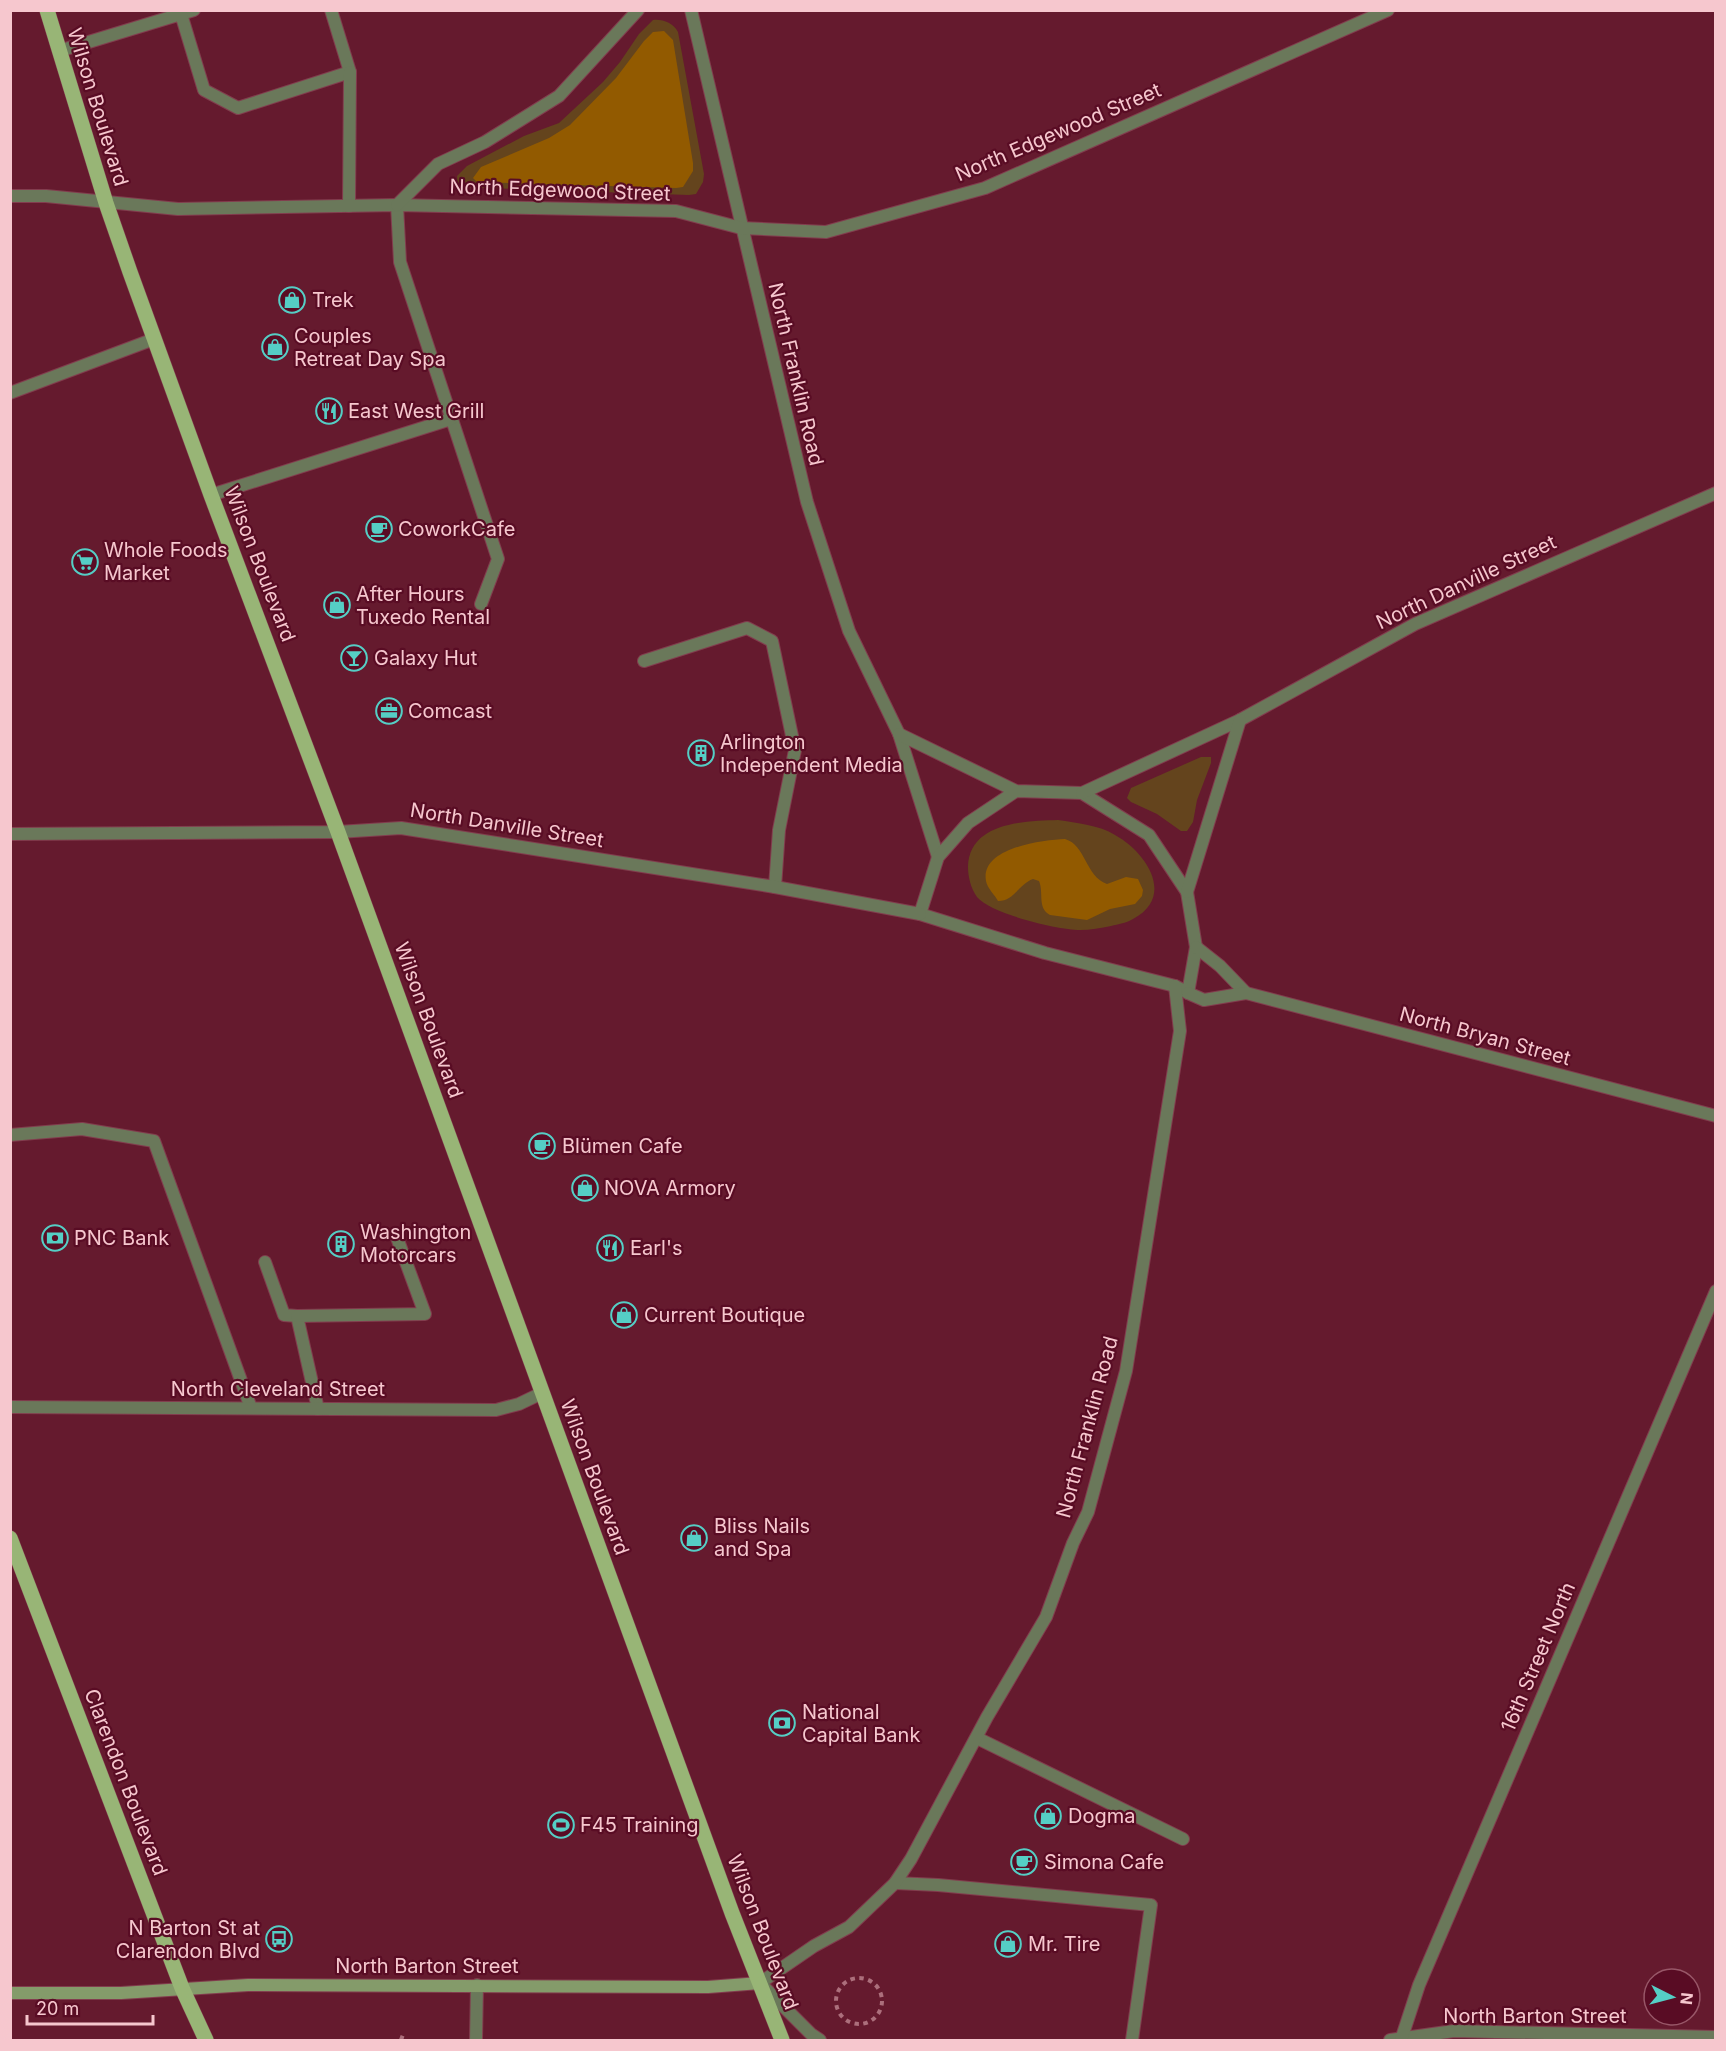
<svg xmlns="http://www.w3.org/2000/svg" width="1726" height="2051" font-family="Inter,sans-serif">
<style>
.green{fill:#64441d}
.forest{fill:#925a00}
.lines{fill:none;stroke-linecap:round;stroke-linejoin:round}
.lane-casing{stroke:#823d4e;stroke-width:14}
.street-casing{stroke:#823d4e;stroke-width:14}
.secondary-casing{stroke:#823d4e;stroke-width:14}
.primary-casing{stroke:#823d4e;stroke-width:16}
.path{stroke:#ac6f7c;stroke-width:4;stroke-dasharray:4.5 4.5;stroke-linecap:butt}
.lane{stroke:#6a785a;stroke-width:12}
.street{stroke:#6a785a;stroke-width:12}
.secondary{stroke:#849b6a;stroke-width:12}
.primary{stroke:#98b576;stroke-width:15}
.labels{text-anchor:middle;stroke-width:4.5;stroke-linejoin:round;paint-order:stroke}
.street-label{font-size:20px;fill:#f6c7ce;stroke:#590c24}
.poi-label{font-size:20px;fill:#f6c7ce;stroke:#590c24;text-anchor:start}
</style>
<rect width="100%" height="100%" fill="#651a2e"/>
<g class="green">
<path d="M 653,20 C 663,19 673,23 678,32 L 704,174 L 703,182 L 696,194 L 689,195 L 458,187 L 457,176 L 467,166 L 524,136 L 559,123 L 603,82 L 620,62 L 639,34 Z"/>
<path d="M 1201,757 L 1211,757 L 1211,763 L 1197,800 L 1193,822 L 1187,831 L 1181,831 L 1157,814 L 1131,802 L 1127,798 L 1131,788 Z"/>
<path d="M 1058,820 C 1077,823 1099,825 1115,835 C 1146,852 1176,896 1133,919 C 1127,923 1118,924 1111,926 C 1101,928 1090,930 1080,930 C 1058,930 991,914 977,897 C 971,889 968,877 968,867 C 969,822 1025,821 1058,820 Z"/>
</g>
<g class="forest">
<path d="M 664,31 L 673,40 L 693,163 L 693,171 L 683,187 L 676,188 L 477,182 L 473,178 L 481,167 L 549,138 L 570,125 L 616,78 L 644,41 L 653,32 Z"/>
<path d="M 1065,839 C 1086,845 1085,876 1107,884 L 1126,877 L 1138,879 L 1143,890 L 1142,896 L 1135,904 L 1110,909 L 1087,920 L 1050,915 C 1037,908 1044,893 1039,881 L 1033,879 C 1019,884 1014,901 998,901 C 995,895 987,888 986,881 C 980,848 1042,840 1065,839 Z"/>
</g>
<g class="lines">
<g class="lane-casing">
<g id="lane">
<path d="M 181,14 L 194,10"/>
<path d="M 59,51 L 181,14 L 204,90 L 238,108 L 350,72 L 331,10"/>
<path d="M 397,205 L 400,262 L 498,559 L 481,604"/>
<path d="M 349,206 L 350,72"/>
<path d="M 10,393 L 154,339"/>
<path d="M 211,495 L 451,419"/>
<path d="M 644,661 L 747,628 L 772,641 L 795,750 L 779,830 L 775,887"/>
<path d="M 10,1135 L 82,1129 L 154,1141 L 251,1408"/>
<path d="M 265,1262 L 284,1315 L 297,1316 L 318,1409"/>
<path d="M 297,1316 L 425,1314 L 396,1235"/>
<path d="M 977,1738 L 1183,1839"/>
<path d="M 895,1883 L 938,1885 L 1151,1905 L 1132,2040"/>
<path d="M 476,2040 L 477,1985"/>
</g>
</g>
<g class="street-casing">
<g id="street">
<path d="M 691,10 L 807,502 L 849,631 L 899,734 L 938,857"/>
<path d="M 10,196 L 46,196 L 178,209 L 397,205 L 676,211 L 741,228 L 826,232 L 985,188 L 1388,10"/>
<path d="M 397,205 L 438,164 L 485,142 L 559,96 L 638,10"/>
<path d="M 899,734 L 1016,791 L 1082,793 L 1149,835 L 1187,892 L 1196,947 L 1188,993 L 1175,986 L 1045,953 L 920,914 L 938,857 L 968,823 L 1016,791"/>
<path d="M 1082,793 L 1240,720 L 1415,624 L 1716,493"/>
<path d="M 10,834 L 338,832 L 401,828 L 775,887 L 920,914"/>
<path d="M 1187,892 L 1240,720"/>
<path d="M 1196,947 L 1220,966 L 1246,993"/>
<path d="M 1188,993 L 1204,1000 L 1246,993 L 1716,1116"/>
<path d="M 10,1407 L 496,1410 L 519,1404 L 542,1393"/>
<path d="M 820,2040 L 811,2034 L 760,1983 L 814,1946 L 849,1927 L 895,1883 L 911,1859 L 987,1717 L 1046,1617 L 1073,1543 L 1088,1512 L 1126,1371 L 1180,1031 L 1175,986"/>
<path d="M 1390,2040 L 1454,2031 L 1716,2037"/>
<path d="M 1401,2040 L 1419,1985 L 1716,1291"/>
</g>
</g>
<g class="secondary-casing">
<path id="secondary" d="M 10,1993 L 121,1993 L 248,1985 L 708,1987 L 760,1983"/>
</g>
<g class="primary-casing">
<g id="primary">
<path d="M 47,10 L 106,203 L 130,272 L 211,495 L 338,832 L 732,1913 L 782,2040"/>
<path d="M 10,1538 L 182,1988 L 206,2040"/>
</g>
</g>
<g class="path">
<circle cx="859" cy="2001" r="23"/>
<path d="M 401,2040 L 404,2032"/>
</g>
<use href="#lane" class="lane"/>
<use href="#street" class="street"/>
<use href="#secondary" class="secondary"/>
<use href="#primary" class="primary"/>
</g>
<defs>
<g id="shop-ring" transform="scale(1.35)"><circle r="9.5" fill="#590c24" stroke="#55cec5" stroke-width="1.5"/><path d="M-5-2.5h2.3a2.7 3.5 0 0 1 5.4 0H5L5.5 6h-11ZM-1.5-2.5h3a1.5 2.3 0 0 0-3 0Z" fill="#55cec5"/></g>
<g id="restaurant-ring" transform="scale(1.35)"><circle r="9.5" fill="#590c24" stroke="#55cec5" stroke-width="1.5"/><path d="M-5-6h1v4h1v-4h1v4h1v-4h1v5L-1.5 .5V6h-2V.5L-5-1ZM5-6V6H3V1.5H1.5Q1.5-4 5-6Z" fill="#55cec5"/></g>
<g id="cafe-ring" transform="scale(1.35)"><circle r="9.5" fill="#590c24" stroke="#55cec5" stroke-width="1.5"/><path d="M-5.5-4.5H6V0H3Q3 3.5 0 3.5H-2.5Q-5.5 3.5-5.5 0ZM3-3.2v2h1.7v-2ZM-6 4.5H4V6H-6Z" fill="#55cec5"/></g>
<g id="supermarket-ring" transform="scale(1.35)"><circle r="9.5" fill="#590c24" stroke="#55cec5" stroke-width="1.5"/><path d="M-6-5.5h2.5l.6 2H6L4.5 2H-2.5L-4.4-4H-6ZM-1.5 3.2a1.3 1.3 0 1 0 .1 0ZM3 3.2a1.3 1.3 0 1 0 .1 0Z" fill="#55cec5"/></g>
<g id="bar-ring" transform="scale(1.35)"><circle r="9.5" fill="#590c24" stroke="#55cec5" stroke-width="1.5"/><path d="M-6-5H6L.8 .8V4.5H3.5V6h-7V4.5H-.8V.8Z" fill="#55cec5"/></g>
<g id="office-ring" transform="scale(1.35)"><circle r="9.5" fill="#590c24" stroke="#55cec5" stroke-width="1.5"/><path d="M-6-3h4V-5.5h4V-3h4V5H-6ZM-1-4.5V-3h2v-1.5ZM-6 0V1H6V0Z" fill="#55cec5"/></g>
<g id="building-ring" transform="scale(1.35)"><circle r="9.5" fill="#590c24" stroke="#55cec5" stroke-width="1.5"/><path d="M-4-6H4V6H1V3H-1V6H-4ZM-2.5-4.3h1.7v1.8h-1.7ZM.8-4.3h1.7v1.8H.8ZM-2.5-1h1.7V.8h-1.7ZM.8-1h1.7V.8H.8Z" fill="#55cec5"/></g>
<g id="bank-ring" transform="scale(1.35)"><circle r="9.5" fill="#590c24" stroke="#55cec5" stroke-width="1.5"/><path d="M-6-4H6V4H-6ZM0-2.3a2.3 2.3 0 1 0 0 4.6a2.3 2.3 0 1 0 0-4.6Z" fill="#55cec5"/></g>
<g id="stadium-ring" transform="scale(1.35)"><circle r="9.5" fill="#590c24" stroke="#55cec5" stroke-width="1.5"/><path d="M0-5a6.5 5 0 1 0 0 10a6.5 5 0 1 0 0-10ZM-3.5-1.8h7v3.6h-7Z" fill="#55cec5"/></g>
<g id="bus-ring" transform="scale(1.35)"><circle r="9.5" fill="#590c24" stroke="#55cec5" stroke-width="1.5"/><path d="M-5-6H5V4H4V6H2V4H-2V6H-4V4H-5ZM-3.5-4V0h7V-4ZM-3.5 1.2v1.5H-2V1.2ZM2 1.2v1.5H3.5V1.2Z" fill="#55cec5"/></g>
</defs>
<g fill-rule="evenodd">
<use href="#shop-ring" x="292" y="300"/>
<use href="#shop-ring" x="275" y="347"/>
<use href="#restaurant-ring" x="329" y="411"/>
<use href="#cafe-ring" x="379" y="529"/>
<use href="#supermarket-ring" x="85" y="562"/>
<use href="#shop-ring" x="337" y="605"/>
<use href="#bar-ring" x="354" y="658"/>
<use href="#office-ring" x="389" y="711"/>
<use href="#building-ring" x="701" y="753"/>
<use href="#cafe-ring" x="542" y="1146"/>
<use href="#shop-ring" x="585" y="1188"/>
<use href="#bank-ring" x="55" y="1238"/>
<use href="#building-ring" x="341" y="1244"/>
<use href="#restaurant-ring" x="610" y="1248"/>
<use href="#shop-ring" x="624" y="1315"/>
<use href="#shop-ring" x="694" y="1538"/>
<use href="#bank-ring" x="782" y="1723"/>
<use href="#shop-ring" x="1048" y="1816"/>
<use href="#stadium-ring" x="561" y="1825"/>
<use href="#cafe-ring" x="1024" y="1862"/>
<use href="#bus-ring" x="279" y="1939"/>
<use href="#shop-ring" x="1008" y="1944"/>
</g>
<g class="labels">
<g class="street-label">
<text transform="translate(98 107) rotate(73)" y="7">Wilson Boulevard</text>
<text transform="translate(1058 132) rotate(-23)" y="7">North Edgewood Street</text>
<text transform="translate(560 190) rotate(2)" y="7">North Edgewood Street</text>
<text transform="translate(796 374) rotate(77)" y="7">North Franklin Road</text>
<text transform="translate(260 564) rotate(69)" y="7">Wilson Boulevard</text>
<text transform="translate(1466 582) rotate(-25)" y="7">North Danville Street</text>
<text transform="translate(507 825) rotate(9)" y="7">North Danville Street</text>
<text transform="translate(429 1020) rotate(70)" y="7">Wilson Boulevard</text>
<text transform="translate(1485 1036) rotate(15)" y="7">North Bryan Street</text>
<text x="278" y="1396">North Cleveland Street</text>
<text transform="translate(1087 1427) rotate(-75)" y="7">North Franklin Road</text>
<text transform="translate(595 1477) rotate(70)" y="7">Wilson Boulevard</text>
<text transform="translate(1538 1657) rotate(-67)" y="7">16th Street North</text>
<text transform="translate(126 1782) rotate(69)" y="7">Clarendon Boulevard</text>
<text transform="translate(763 1932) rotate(69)" y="7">Wilson Boulevard</text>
<text x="427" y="1973">North Barton Street</text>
<text x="1535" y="2023">North Barton Street</text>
</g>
<g class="poi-label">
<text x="312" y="307">Trek</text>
<text x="294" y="343">Couples<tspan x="294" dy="23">Retreat Day Spa</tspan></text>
<text x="348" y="418">East West Grill</text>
<text x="398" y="536">CoworkCafe</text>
<text x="104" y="557">Whole Foods<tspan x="104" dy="23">Market</tspan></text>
<text x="356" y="601">After Hours<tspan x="356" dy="23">Tuxedo Rental</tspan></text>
<text x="374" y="665">Galaxy Hut</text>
<text x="408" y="718">Comcast</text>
<text x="720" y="749">Arlington<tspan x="720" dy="23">Independent Media</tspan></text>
<text x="562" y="1153">Blümen Cafe</text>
<text x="604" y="1195">NOVA Armory</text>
<text x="360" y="1239">Washington<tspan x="360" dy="23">Motorcars</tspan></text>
<text x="74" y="1245">PNC Bank</text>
<text x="630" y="1255">Earl's</text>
<text x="644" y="1322">Current Boutique</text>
<text x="714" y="1533">Bliss Nails<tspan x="714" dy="23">and Spa</tspan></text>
<text x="802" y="1719">National<tspan x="802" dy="23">Capital Bank</tspan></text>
<text x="1068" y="1823">Dogma</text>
<text x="580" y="1832">F45 Training</text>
<text x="1044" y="1869">Simona Cafe</text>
<text x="260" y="1935" text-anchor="end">N Barton St at<tspan x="260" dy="23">Clarendon Blvd</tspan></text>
<text x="1028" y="1951">Mr. Tire</text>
</g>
</g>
<rect width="1726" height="2051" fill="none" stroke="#f6c7ce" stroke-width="24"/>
<g transform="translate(1672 1997) rotate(96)"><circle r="28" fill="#590c24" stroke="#985768" stroke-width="1.5"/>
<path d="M0-4.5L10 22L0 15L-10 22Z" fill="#55cec5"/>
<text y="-9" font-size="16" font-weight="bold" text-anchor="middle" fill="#f6c7ce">N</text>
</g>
<path d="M27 2015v9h126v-9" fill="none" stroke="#f6c7ce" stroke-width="3"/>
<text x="36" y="2015" font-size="18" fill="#f6c7ce" stroke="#590c24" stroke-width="4.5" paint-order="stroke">20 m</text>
</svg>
